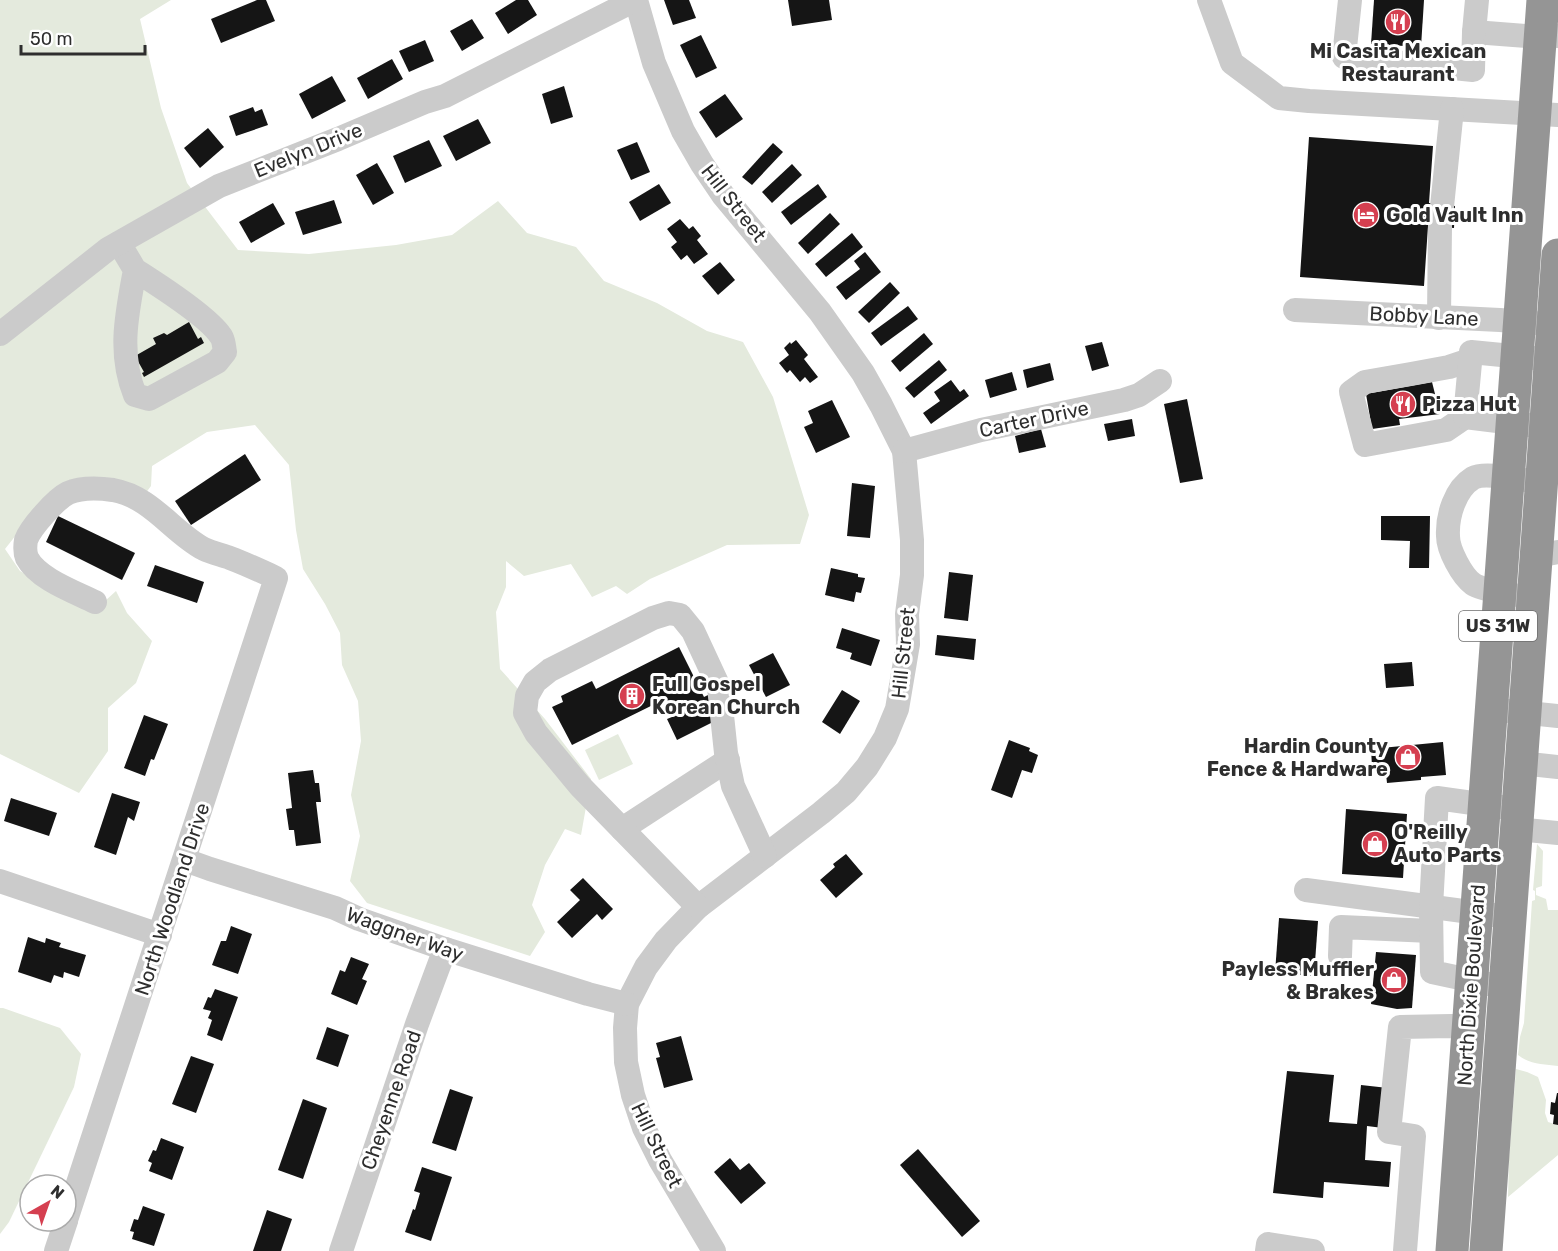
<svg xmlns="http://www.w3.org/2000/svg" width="1558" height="1251" font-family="Rubik,sans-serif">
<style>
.green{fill:#e4eadd}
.building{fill:#151515}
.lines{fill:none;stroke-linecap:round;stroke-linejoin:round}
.minor{stroke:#cbcbcb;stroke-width:24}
.highway{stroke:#959595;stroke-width:33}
.labels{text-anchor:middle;stroke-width:6;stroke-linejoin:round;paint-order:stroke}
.shield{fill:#fff;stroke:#6d6d6d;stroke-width:1.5}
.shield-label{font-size:18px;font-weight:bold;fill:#2e2e2e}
.poi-label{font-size:20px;font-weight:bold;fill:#2e2e2e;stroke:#fff;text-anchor:start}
.street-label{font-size:20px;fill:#2e2e2e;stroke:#fff}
</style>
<rect width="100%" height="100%" fill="#fff"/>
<g class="green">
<path d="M 0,0 L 171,0 L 140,19 L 161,108 L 187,183 L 238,250 L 309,254 L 396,245 L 452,235 L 498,201 L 527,233 L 576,247 L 604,281 L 657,303 L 707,331 L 743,342 L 773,397 L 809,515 L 800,544 L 727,545 L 650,579 L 627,594 L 616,586 L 592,597 L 571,564 L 524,576 L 506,561 L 506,587 L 496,612 L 500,669 L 545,719 L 591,779 L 581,835 L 565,829 L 545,865 L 532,905 L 545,932 L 530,956 L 367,903 L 350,881 L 360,836 L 351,795 L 361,741 L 358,701 L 342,665 L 340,633 L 325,604 L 303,569 L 296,530 L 289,465 L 255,425 L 207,432 L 152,466 L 151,486 L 145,494 L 112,482 L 35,511 L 5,549 L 20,571 L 94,611 L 116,591 L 127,613 L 152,641 L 136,683 L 108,708 L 108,751 L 79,793 L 0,754 Z"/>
<path d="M 618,734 L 633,764 L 599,780 L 585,750 Z"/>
<path d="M 1537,844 L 1543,851 L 1542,886 L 1536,888 L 1536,895 L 1546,899 L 1548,910 L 1558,910 L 1558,1066 C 1544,1064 1530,1065 1518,1055 L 1520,1037 L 1524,1023 L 1532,901 L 1535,900 L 1535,891 L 1533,890 Z"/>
<path d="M 0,1008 L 3,1008 L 60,1028 L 81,1054 L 74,1087 L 9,1222 L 0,1234 Z"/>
<path d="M 1516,1069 L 1527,1072 L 1538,1077 L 1546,1100 L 1545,1113 L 1548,1122 L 1558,1125 L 1558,1155 L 1508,1197 L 1509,1158 Z"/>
</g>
<g class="building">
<path d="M 257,0 L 266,0 L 275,21 L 221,43 L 211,19 Z"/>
<path d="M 516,0 L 528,0 L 537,15 L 508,34 L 495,13 Z"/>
<path d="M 664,0 L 689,0 L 696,18 L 673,25 Z"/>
<path d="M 788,0 L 829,0 L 832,20 L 792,26 Z"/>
<path d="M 1374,0 L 1424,0 L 1421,47 L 1371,44 Z"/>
<path d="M 472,19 L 484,38 L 462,51 L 450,31 Z"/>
<path d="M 701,35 L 717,68 L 696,78 L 680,45 Z"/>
<path d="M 425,40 L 434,61 L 409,72 L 399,51 Z"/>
<path d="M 392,59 L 403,79 L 368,99 L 357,78 Z"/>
<path d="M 332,76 L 346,101 L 312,119 L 299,94 Z"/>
<path d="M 564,86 L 573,117 L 551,124 L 542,94 Z"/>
<path d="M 725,94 L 743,119 L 716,138 L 699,112 Z"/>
<path d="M 253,107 L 255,112 L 262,109 L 268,125 L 236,136 L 229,116 Z"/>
<path d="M 478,119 L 491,143 L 456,161 L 443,136 Z"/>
<path d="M 208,128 L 224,147 L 200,168 L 184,148 Z"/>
<path d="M 1309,137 L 1433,146 L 1429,203 L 1455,206 L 1454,228 L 1428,226 L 1424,286 L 1300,277 Z"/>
<path d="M 429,140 L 442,166 L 405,183 L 393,156 Z"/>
<path d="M 637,142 L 650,172 L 631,180 L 617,150 Z"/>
<path d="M 773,143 L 783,152 L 752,185 L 742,177 Z"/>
<path d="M 377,163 L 394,193 L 373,205 L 356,175 Z"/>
<path d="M 792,164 L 802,175 L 772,203 L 762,192 Z"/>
<path d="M 659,184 L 671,203 L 640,221 L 629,202 Z"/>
<path d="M 818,184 L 827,197 L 791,225 L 781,212 Z"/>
<path d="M 334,200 L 342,223 L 303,235 L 295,212 Z"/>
<path d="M 273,203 L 285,224 L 251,243 L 239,222 Z"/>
<path d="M 830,213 L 840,224 L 808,254 L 798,243 Z"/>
<path d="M 680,219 L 689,229 L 693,226 L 701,236 L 697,240 L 708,254 L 694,264 L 687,255 L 681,260 L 671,247 L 677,242 L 667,229 Z"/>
<path d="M 852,233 L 863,247 L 826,277 L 815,264 Z"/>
<path d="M 865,252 L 881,272 L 846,300 L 836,287 L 860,269 L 854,261 Z"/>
<path d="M 720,262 L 735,280 L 718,295 L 702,276 Z"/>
<path d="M 890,282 L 900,293 L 869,323 L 858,312 Z"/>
<path d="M 908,306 L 918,319 L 881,346 L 871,333 Z"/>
<path d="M 189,322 L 198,339 L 201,337 L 204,343 L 144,377 L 142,373 L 144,372 L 135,356 L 156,344 L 153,338 L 164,333 L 167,335 Z"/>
<path d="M 924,333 L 933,344 L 900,372 L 891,361 Z"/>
<path d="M 796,340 L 808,355 L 804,359 L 818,377 L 810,383 L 805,377 L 800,382 L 790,370 L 787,373 L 779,363 L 789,355 L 784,348 L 790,342 L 791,344 Z"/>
<path d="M 1102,342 L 1109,366 L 1092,371 L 1085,346 Z"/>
<path d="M 939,360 L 947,370 L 914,398 L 905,388 Z"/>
<path d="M 1050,363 L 1054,380 L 1027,388 L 1023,370 Z"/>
<path d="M 1012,372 L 1017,390 L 990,398 L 985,380 Z"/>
<path d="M 951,380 L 960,392 L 964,389 L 969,396 L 931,424 L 923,413 L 940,401 L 934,392 Z"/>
<path d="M 1432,382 L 1440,414 L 1399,419 L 1400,425 L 1372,429 L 1366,394 Z"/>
<path d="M 1187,399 L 1203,479 L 1180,483 L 1164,404 Z"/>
<path d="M 832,400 L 850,437 L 816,453 L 804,427 L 813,423 L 808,411 Z"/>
<path d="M 1132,419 L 1135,436 L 1108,441 L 1104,424 Z"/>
<path d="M 1041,429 L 1046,447 L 1019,453 L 1015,436 Z"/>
<path d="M 245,454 L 261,480 L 191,525 L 175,501 Z"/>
<path d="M 852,483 L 875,486 L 870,538 L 847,536 Z"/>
<path d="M 58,516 L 135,553 L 122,580 L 46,542 Z"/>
<path d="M 1381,516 L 1430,516 L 1429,568 L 1409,568 L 1410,541 L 1381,540 Z"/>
<path d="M 155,565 L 204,582 L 197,603 L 147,586 Z"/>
<path d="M 831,568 L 858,574 L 858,577 L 865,578 L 861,593 L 856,592 L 854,602 L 825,595 Z"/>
<path d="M 949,572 L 973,575 L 968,621 L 944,618 Z"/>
<path d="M 842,628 L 880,640 L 871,666 L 850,659 L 852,653 L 836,648 Z"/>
<path d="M 937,635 L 976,639 L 974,660 L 935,655 Z"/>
<path d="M 679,647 L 704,697 L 708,695 L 719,719 L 677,740 L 667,719 L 672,717 L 663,700 L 572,745 L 552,707 L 563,702 L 561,696 L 592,681 L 596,689 Z"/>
<path d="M 773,653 L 790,685 L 766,697 L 749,665 Z"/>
<path d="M 1412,662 L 1414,686 L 1386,688 L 1384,664 Z"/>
<path d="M 842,690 L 860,701 L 840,734 L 822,722 Z"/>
<path d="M 144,715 L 168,724 L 154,760 L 151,759 L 145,776 L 124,768 Z"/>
<path d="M 1009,740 L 1030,748 L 1029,751 L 1038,755 L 1032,773 L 1022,770 L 1012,798 L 991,790 Z"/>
<path d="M 1443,742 L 1446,775 L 1421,777 L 1421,780 L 1387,783 L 1385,765 L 1372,766 L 1371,749 Z"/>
<path d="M 313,770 L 315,783 L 319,783 L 321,802 L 316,802 L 321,843 L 296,846 L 294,830 L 289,830 L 286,809 L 292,808 L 288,773 Z"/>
<path d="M 112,793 L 140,802 L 134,821 L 128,817 L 116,855 L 94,847 Z"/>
<path d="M 11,798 L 57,813 L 49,836 L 4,821 Z"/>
<path d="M 1346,809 L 1407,814 L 1403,878 L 1342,874 Z"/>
<path d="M 846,854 L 863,874 L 836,898 L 820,880 L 835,867 L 833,864 Z"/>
<path d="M 583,878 L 613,909 L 602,920 L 597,914 L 572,938 L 557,922 L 580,900 L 570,890 Z"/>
<path d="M 1279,918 L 1318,921 L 1314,976 L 1275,973 Z"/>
<path d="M 231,926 L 252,934 L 238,974 L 212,965 L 221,941 L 226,941 Z"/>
<path d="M 28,937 L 45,943 L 46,938 L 61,943 L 59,947 L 86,955 L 79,977 L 64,972 L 63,978 L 54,975 L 51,983 L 18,972 Z"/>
<path d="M 1376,952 L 1416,955 L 1412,1008 L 1397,1009 L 1371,1004 Z"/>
<path d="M 351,957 L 369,964 L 362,979 L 367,981 L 357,1005 L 331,994 L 340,970 L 345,972 Z"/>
<path d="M 215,989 L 238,997 L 222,1041 L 207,1035 L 212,1020 L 208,1018 L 211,1011 L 203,1009 L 208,997 L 211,998 Z"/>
<path d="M 327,1027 L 349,1035 L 338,1067 L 316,1059 Z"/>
<path d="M 681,1036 L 693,1080 L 664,1088 L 656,1058 L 660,1057 L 656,1043 Z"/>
<path d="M 191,1056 L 214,1064 L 196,1113 L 172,1104 Z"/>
<path d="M 1287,1071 L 1334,1075 L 1329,1122 L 1357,1124 L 1361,1085 L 1388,1088 L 1383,1128 L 1367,1126 L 1365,1160 L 1391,1162 L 1389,1187 L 1324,1182 L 1323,1198 L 1273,1193 Z"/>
<path d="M 450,1089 L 473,1097 L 456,1151 L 432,1143 Z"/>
<path d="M 1557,1093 L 1558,1093 L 1558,1125 L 1553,1124 L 1554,1115 L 1550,1114 L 1551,1102 L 1555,1103 Z"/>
<path d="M 303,1099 L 327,1108 L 303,1179 L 278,1170 Z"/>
<path d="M 161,1138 L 184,1147 L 172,1180 L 149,1171 L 152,1163 L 148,1161 L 153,1150 L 156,1151 Z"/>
<path d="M 918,1149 L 980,1221 L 962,1237 L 900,1165 Z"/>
<path d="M 730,1158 L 740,1170 L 749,1163 L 766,1183 L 741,1204 L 714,1172 Z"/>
<path d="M 422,1167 L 452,1177 L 431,1241 L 405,1232 L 413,1209 L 415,1210 L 420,1193 L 414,1191 Z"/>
<path d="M 143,1206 L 165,1214 L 154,1246 L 132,1239 L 134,1232 L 130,1231 L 134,1219 L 138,1220 Z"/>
<path d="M 267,1210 L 292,1219 L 281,1251 L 253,1251 Z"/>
</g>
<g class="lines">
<g class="minor">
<path d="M 636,0 L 654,63 L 683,131 L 702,164 L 723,195 L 820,312 L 863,373 L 881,405 L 904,451 L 912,540 L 912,575 L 907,614 L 908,644 L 897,709 L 885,738 L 867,767 L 846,792 L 821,813 L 698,907 L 666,940 L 646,967 L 627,1004 L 625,1028 L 626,1062 L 633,1095 L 644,1128 L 660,1160 L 714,1251"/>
<path d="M 1209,0 L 1232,63 L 1279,98 L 1309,101 L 1558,115"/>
<path d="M 1350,0 L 1344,57 L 1473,70 L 1474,32 L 1540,37 L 1558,36"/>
<path d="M 1474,32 L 1477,0"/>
<path d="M 119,243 L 135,270 C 127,313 118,353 135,395 L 149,399 L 217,362 L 225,352 C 224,347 224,342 222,338 C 212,319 154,282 135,270"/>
<path d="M 1295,310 L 1500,320 L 1535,323"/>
<path d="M 1439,318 L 1440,226 L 1452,109"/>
<path d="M 0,334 L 108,249 L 219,186 L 338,139 L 425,102 L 445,96 L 635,0"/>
<path d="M 1465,417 L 1446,430 L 1365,445 L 1351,392 L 1365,382 L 1411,374 L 1449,367 L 1470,360"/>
<path d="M 1529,425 L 1465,417 L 1471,352 L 1533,358"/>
<path d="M 904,451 L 981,430 L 1124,400 L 1139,395 L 1160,381"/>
<path d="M 1537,556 L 1558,552"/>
<path d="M 1514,595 C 1504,593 1480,589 1473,584 C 1462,576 1448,550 1448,536 C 1447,516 1455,489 1473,478 C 1484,472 1511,478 1524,480"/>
<path d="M 1509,711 L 1558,716"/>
<path d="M 1521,763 L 1558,767"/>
<path d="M 622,829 L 728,760"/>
<path d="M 1516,829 L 1558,833"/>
<path d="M 185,860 L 210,869 L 335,908 L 359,919 L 445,949 L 588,994 L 627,1004"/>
<path d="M 0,881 L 160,935"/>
<path d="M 1306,890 L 1493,915"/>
<path d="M 698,907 L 580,786 L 536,733 L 525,713 L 527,696 L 535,682 L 550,670 L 653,618 L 669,613 L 680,615 L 693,631 L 719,687 L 726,753 L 733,786 L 765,856"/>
<path d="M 1340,956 L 1341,927 L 1431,931"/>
<path d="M 1488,984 L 1432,972 L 1431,907 L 1437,798 L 1501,807"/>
<path d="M 66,1220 L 276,578 C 261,571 246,564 230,558 C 222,555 212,553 204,549 C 172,532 152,497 113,490 C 99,488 82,487 68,493 C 56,499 31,527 26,540 C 25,546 25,553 27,558 C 38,579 75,592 95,602"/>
<path d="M 56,1251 L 66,1221"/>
<path d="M 341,1251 L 417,1024 L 445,949"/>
<path d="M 1267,1251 L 1268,1244 L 1313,1251"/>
<path d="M 1405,1251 L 1414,1136 L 1389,1132 L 1400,1027 L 1451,1026 L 1468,1028"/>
</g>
<g class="highway">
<path d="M 1452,1251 L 1543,0"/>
<path d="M 1486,1251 L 1558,255"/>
</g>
</g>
<defs>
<g id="restaurant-disc" transform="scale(1.35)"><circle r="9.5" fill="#d53f50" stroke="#fff"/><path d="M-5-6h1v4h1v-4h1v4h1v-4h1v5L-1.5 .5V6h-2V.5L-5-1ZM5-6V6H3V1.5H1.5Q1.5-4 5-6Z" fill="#fff"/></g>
<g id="hotel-disc" transform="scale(1.35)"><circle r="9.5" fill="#d53f50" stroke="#fff"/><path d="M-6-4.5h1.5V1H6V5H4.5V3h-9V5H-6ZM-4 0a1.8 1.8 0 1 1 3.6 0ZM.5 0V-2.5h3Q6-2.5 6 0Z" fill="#fff"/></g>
<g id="building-disc" transform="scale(1.35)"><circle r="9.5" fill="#d53f50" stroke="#fff"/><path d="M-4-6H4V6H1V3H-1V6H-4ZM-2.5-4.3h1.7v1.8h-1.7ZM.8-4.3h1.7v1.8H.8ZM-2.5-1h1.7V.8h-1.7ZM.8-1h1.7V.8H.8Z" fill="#fff"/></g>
<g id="shop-disc" transform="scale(1.35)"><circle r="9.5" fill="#d53f50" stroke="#fff"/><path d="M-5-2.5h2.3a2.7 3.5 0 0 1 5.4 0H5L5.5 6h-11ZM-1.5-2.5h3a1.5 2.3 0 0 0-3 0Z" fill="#fff"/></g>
</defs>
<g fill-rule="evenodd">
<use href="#restaurant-disc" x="1398" y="22"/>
<use href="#hotel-disc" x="1366" y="215"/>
<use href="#restaurant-disc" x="1403" y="404"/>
<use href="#building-disc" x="632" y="696"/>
<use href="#shop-disc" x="1408" y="757"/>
<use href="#shop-disc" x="1375" y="844"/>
<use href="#shop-disc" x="1394" y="980"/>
</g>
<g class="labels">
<rect class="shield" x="1459" y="611" width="78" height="30" rx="4.5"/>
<g class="shield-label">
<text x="1498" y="632">US 31W</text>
</g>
<g class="poi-label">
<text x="1398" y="58" text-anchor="middle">Mi Casita Mexican<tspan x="1398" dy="23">Restaurant</tspan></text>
<text x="1386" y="222">Gold Vault Inn</text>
<text x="1422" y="411">Pizza Hut</text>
<text x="652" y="691">Full Gospel<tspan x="652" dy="23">Korean Church</tspan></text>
<text x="1388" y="753" text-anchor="end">Hardin County<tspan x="1388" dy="23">Fence &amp; Hardware</tspan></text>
<text x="1394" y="839">O'Reilly<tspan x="1394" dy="23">Auto Parts</tspan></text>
<text x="1374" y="976" text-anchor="end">Payless Muffler<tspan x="1374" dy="23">&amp; Brakes</tspan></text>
</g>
<g class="street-label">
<text transform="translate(308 150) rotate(-22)" y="7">Evelyn Drive</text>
<text transform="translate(734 203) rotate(52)" y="7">Hill Street</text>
<text transform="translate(1424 316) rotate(3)" y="7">Bobby Lane</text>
<text transform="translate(1034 419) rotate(-12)" y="7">Carter Drive</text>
<text transform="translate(903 653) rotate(-84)" y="7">Hill Street</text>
<text transform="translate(172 899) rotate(-72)" y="7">North Woodland Drive</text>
<text transform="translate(405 934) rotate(20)" y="7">Waggner Way</text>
<text transform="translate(1471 985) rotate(-86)" y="7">North Dixie Boulevard</text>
<text transform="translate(391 1100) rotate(-71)" y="7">Cheyenne Road</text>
<text transform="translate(657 1145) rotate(64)" y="7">Hill Street</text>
</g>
</g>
<g transform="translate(48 1203) rotate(40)"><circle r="28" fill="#ffffff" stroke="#ababab" stroke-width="1.5"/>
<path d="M0-4.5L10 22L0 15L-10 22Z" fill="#d53f50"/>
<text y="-9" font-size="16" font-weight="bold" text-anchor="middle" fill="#2e2e2e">N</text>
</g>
<path d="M21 45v9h124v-9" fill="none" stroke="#2e2e2e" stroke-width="3"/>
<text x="30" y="45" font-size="18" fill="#2e2e2e" stroke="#ffffff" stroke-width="4.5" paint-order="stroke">50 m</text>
</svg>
